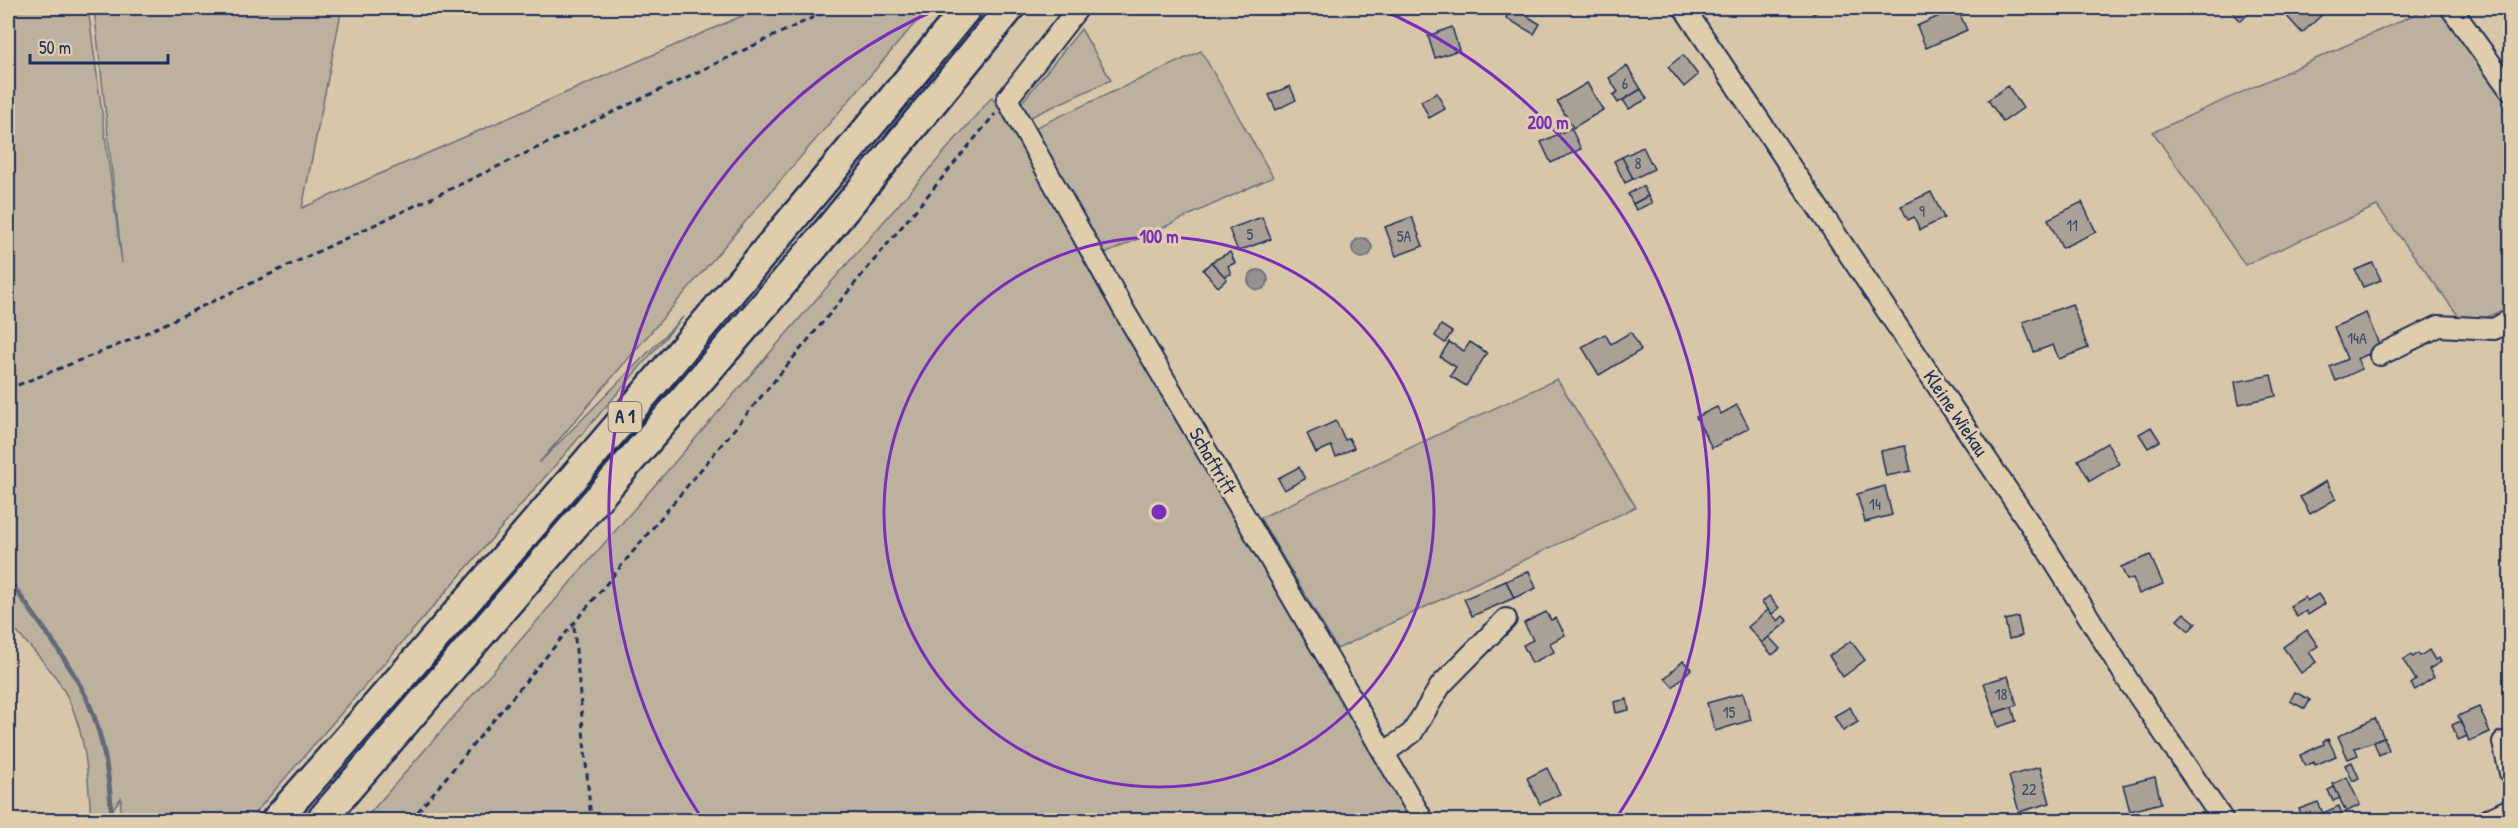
<svg xmlns="http://www.w3.org/2000/svg" width="2518" height="828" font-family="'Patrick Hand',sans-serif">
<style>
.green{fill:#bbb19d;stroke:#6b707e;stroke-width:1.5}
.water{fill:#94918e;stroke:#646a7b;stroke-width:1.5}
.lines{fill:none;stroke-linecap:round;stroke-linejoin:round}
.stream{stroke:#646a7b;stroke-width:5}
.building{fill:#a9a196;stroke:#1b2f5e;stroke-width:1.5}
.minor-casing{stroke:#1b2f5e;stroke-width:24}
.highway-casing{stroke:#1b2f5e;stroke-width:33}
.path{stroke:#1b2f5e;stroke-width:3;stroke-dasharray:6 4.5;stroke-linecap:butt}
.minor{stroke:#dfcdab;stroke-width:20}
.highway{stroke:#dfcdab;stroke-width:28}
.ring{fill:none;stroke:#7b2cbf;stroke-width:3}
.labels{text-anchor:middle;stroke-width:6;stroke-linejoin:round;paint-order:stroke}
.number-label{font-size:16px;fill:#3e4c6c}
.shield{fill:#dfcdab;stroke:#565e75;stroke-width:1.5}
.shield-label{font-size:18px;font-weight:bold;fill:#1b2f5e}
.street-label{font-size:20px;fill:#1b2f5e;stroke:#dfcdab}
.centre{fill:#7b2cbf;stroke:#dfcdab;stroke-width:3}
.ring-label{font-size:18px;text-anchor:middle;font-weight:bold;fill:#7b2cbf;stroke:#dfcdab;stroke-width:6;stroke-linejoin:round;paint-order:stroke}
</style>
<rect width="100%" height="100%" fill="#d7c7a8"/>
<filter id="ink" filterUnits="userSpaceOnUse"><feTurbulence type="fractalNoise" baseFrequency=".0167" numOctaves="2"/><feDisplacementMap in="SourceGraphic" scale="12" xChannelSelector="R" yChannelSelector="G"/><feConvolveMatrix kernelMatrix="1 2 1 2 8 2 1 2 1" color-interpolation-filters="sRGB"/></filter>
<g filter="url(#ink)">
<g class="green">
<path d="M 8,8 L 88,8 L 122,263 L 94,8 L 342,8 L 302,208 L 760,8 L 928,8 L 539,463 L 684,316 L 249,820 L 120,820 L 121,798 L 105,820 L 91,820 C 88,772 86,724 59,682 C 45,661 24,641 8,622 Z"/>
<path d="M 2429,8 L 2441,8 L 2510,103 L 2510,307 L 2466,326 L 2377,206 L 2245,265 L 2153,132 Z"/>
<path d="M 1081,29 L 1111,80 L 1026,119 L 1018,107 Z"/>
<path d="M 1201,51 L 1273,177 L 1105,254 L 1032,129 Z"/>
<path d="M 992,97 L 1415,820 L 364,820 Z"/>
<path d="M 1557,379 L 1636,507 L 1337,649 L 1260,518 Z"/>
</g>
<g class="water">
<circle cx="1362" cy="248" r="10"/>
<circle cx="1258" cy="280" r="10"/>
</g>
<g class="lines">
<path class="stream" d="M 8,579 C 36,618 66,656 87,699 C 104,736 110,780 112,820"/>
</g>
<g class="building">
<path d="M 1511,8 L 1532,9 L 1527,16 L 1540,24 L 1534,34 L 1506,18 Z"/>
<path d="M 1810,8 L 1826,8 L 1813,14 Z"/>
<path d="M 1957,8 L 1967,30 L 1926,48 L 1917,26 Z"/>
<path d="M 2237,8 L 2254,8 L 2241,21 L 2232,12 Z"/>
<path d="M 2290,8 L 2301,8 L 2304,11 L 2308,8 L 2318,8 L 2324,13 L 2302,33 L 2284,13 Z"/>
<path d="M 1452,27 L 1459,50 L 1435,58 L 1428,36 Z"/>
<path d="M 1683,55 L 1698,75 L 1684,87 L 1668,67 Z"/>
<path d="M 1627,66 L 1641,89 L 1618,103 L 1613,95 L 1618,92 L 1609,78 Z"/>
<path d="M 1587,83 L 1603,110 L 1573,128 L 1557,101 Z"/>
<path d="M 1290,86 L 1296,100 L 1276,110 L 1269,95 Z"/>
<path d="M 2008,86 L 2023,108 L 2003,122 L 1988,100 Z"/>
<path d="M 1641,89 L 1647,99 L 1629,109 L 1623,100 Z"/>
<path d="M 1437,93 L 1445,109 L 1429,118 L 1421,101 Z"/>
<path d="M 1571,128 L 1581,149 L 1551,163 L 1541,142 Z"/>
<path d="M 1643,147 L 1654,169 L 1633,179 L 1622,157 Z"/>
<path d="M 1622,157 L 1633,179 L 1625,183 L 1614,161 Z"/>
<path d="M 1643,186 L 1648,196 L 1633,204 L 1628,194 Z"/>
<path d="M 1931,192 L 1944,218 L 1920,230 L 1914,217 L 1908,220 L 1901,206 Z"/>
<path d="M 1648,196 L 1652,203 L 1636,210 L 1633,204 Z"/>
<path d="M 2082,202 L 2096,232 L 2062,248 L 2048,219 Z"/>
<path d="M 1262,217 L 1271,239 L 1238,251 L 1229,229 Z"/>
<path d="M 1412,217 L 1423,246 L 1396,256 L 1385,227 Z"/>
<path d="M 1230,252 L 1235,263 L 1228,266 L 1231,274 L 1224,276 L 1211,262 Z"/>
<path d="M 1211,262 L 1227,279 L 1218,287 L 1203,270 Z"/>
<path d="M 2373,263 L 2381,280 L 2363,287 L 2355,270 Z"/>
<path d="M 2072,304 L 2088,348 L 2059,359 L 2053,345 L 2034,352 L 2023,322 Z"/>
<path d="M 2366,313 L 2381,349 L 2357,359 L 2362,369 L 2336,381 L 2330,367 L 2347,359 L 2334,327 Z"/>
<path d="M 1441,325 L 1452,332 L 1445,343 L 1435,336 Z"/>
<path d="M 1631,332 L 1641,350 L 1599,375 L 1582,347 L 1605,334 L 1611,344 Z"/>
<path d="M 1449,342 L 1464,351 L 1470,342 L 1487,353 L 1466,386 L 1450,376 L 1456,367 L 1440,357 Z"/>
<path d="M 2271,375 L 2276,396 L 2239,404 L 2235,382 Z"/>
<path d="M 1737,405 L 1749,428 L 1712,448 L 1696,417 L 1717,407 L 1721,414 Z"/>
<path d="M 1336,421 L 1345,440 L 1349,438 L 1354,448 L 1336,457 L 1331,446 L 1316,453 L 1307,434 Z"/>
<path d="M 2151,427 L 2160,441 L 2148,448 L 2139,434 Z"/>
<path d="M 2107,443 L 2119,464 L 2090,481 L 2078,460 Z"/>
<path d="M 1905,446 L 1911,471 L 1886,476 L 1881,451 Z"/>
<path d="M 1299,467 L 1305,479 L 1284,490 L 1278,478 Z"/>
<path d="M 2326,481 L 2336,499 L 2310,514 L 2300,497 Z"/>
<path d="M 1885,486 L 1892,515 L 1865,522 L 1857,494 Z"/>
<path d="M 2150,555 L 2163,584 L 2139,594 L 2133,578 L 2127,580 L 2121,567 Z"/>
<path d="M 1529,571 L 1536,588 L 1514,598 L 1506,581 Z"/>
<path d="M 1506,581 L 1514,598 L 1472,616 L 1464,599 Z"/>
<path d="M 2318,594 L 2325,604 L 2308,615 L 2306,611 L 2297,617 L 2290,606 L 2305,597 L 2307,601 Z"/>
<path d="M 1769,596 L 1779,608 L 1772,614 L 1762,602 Z"/>
<path d="M 1768,610 L 1778,621 L 1783,616 L 1788,621 L 1762,643 L 1748,627 Z"/>
<path d="M 1546,612 L 1551,620 L 1556,618 L 1565,635 L 1550,643 L 1554,652 L 1532,663 L 1523,645 L 1533,640 L 1524,623 Z"/>
<path d="M 2184,613 L 2196,623 L 2189,631 L 2177,620 Z"/>
<path d="M 2018,617 L 2022,636 L 2009,639 L 2005,620 Z"/>
<path d="M 2307,630 L 2318,646 L 2309,652 L 2316,662 L 2301,673 L 2283,647 Z"/>
<path d="M 1769,637 L 1780,649 L 1772,655 L 1762,643 Z"/>
<path d="M 1851,641 L 1865,660 L 1843,677 L 1829,656 Z"/>
<path d="M 2429,650 L 2435,660 L 2439,658 L 2441,662 L 2429,669 L 2434,677 L 2415,690 L 2411,684 L 2416,680 L 2403,660 L 2411,655 L 2413,657 L 2418,653 L 2420,656 Z"/>
<path d="M 1683,661 L 1691,669 L 1673,687 L 1665,678 Z"/>
<path d="M 2008,676 L 2017,705 L 1994,713 L 1984,683 Z"/>
<path d="M 2295,692 L 2310,700 L 2305,709 L 2290,701 Z"/>
<path d="M 1743,693 L 1751,720 L 1715,731 L 1707,703 Z"/>
<path d="M 1627,699 L 1629,710 L 1616,713 L 1614,702 Z"/>
<path d="M 1850,707 L 1858,722 L 1843,731 L 1834,716 Z"/>
<path d="M 2012,707 L 2016,721 L 1998,727 L 1994,713 Z"/>
<path d="M 2479,707 L 2490,732 L 2469,741 L 2458,716 Z"/>
<path d="M 2375,718 L 2384,738 L 2355,748 L 2358,755 L 2348,759 L 2338,736 Z"/>
<path d="M 2460,721 L 2467,736 L 2458,740 L 2452,725 Z"/>
<path d="M 2384,738 L 2389,750 L 2379,755 L 2374,742 Z"/>
<path d="M 2328,739 L 2336,756 L 2315,765 L 2314,762 L 2305,766 L 2300,755 L 2324,744 L 2323,741 Z"/>
<path d="M 2352,762 L 2359,778 L 2353,781 L 2345,765 Z"/>
<path d="M 2040,767 L 2050,803 L 2019,812 L 2009,776 Z"/>
<path d="M 1547,768 L 1560,794 L 1540,804 L 1527,778 Z"/>
<path d="M 2155,777 L 2161,803 L 2130,811 L 2123,785 Z"/>
<path d="M 2347,777 L 2360,805 L 2346,812 L 2333,784 Z"/>
<path d="M 2334,787 L 2340,798 L 2333,801 L 2328,790 Z"/>
<path d="M 2318,802 L 2323,813 L 2339,806 L 2344,820 L 2303,820 L 2299,809 Z"/>
</g>
<g class="lines">
<g class="minor-casing">
<g id="minor">
<path d="M 1078,8 L 1007,99 L 1125,312 L 1423,820"/>
<path d="M 1684,8 L 2046,548 L 2129,682 L 2223,820"/>
<path d="M 2451,8 L 2510,90"/>
<path d="M 2380,355 L 2439,326 L 2494,329 L 2510,320"/>
<path d="M 2503,742 L 2510,773"/>
<path d="M 1384,753 L 1412,733 L 1441,685 L 1506,619"/>
<path d="M 2487,820 L 2510,809"/>
</g>
</g>
<g class="highway-casing">
<g id="highway">
<path d="M 276,820 C 511,553 742,283 967,8"/>
<path d="M 321,820 L 815,246 L 1010,8"/>
</g>
</g>
<g class="path">
<path d="M 8,389 L 133,339 L 833,8"/>
<path d="M 574,627 L 591,820"/>
<path d="M 411,820 L 995,114"/>
</g>
<use href="#minor" class="minor"/>
<use href="#highway" class="highway"/>
</g>
</g>
<g class="ring">
<circle cx="1159" cy="512" r="275"/>
<path d="M703 820A550 550 0 0 1 940 8M1378 8A550 550 0 0 1 1615 820"/>
</g>
<g class="labels">
<g class="number-label">
<text x="1625" y="89">6</text>
<text x="1638" y="169">8</text>
<text x="1922" y="217">9</text>
<text x="2072" y="231">11</text>
<text x="1250" y="240">5</text>
<text x="1404" y="242">5A</text>
<text x="2357" y="344">14A</text>
<text x="1875" y="510">14</text>
<text x="2001" y="700">18</text>
<text x="1729" y="718">15</text>
<text x="2029" y="795">22</text>
</g>
<rect class="shield" x="608.5" y="402" width="33" height="30" rx="4.5"/>
<g class="shield-label">
<text x="625" y="423">A 1</text>
</g>
<g class="street-label">
<text transform="translate(1956 413) rotate(56)" y="7">Kleine Wiekau</text>
<text transform="translate(1213 461) rotate(60)" y="7">Schaftrift</text>
</g>
</g>
<circle cx="1159" cy="512" r="9" class="centre"/>
<g class="ring-label">
<text x="1548" y="129">200 m</text>
<text x="1159" y="243">100 m</text>
</g>
<rect width="2518" height="828" fill="none" stroke="#dfcdab" stroke-width="30"/>
<rect x="15" y="15" width="2488" height="798" fill="none" stroke="#1b2f5e" stroke-width="2" filter="url(#ink)"/>
<path d="M30 54v9h138v-9" fill="none" stroke="#1b2f5e" stroke-width="3"/>
<text x="39" y="54" font-size="18" fill="#1b2f5e" stroke="#dfcdab" stroke-width="4.5" paint-order="stroke">50 m</text>
</svg>
